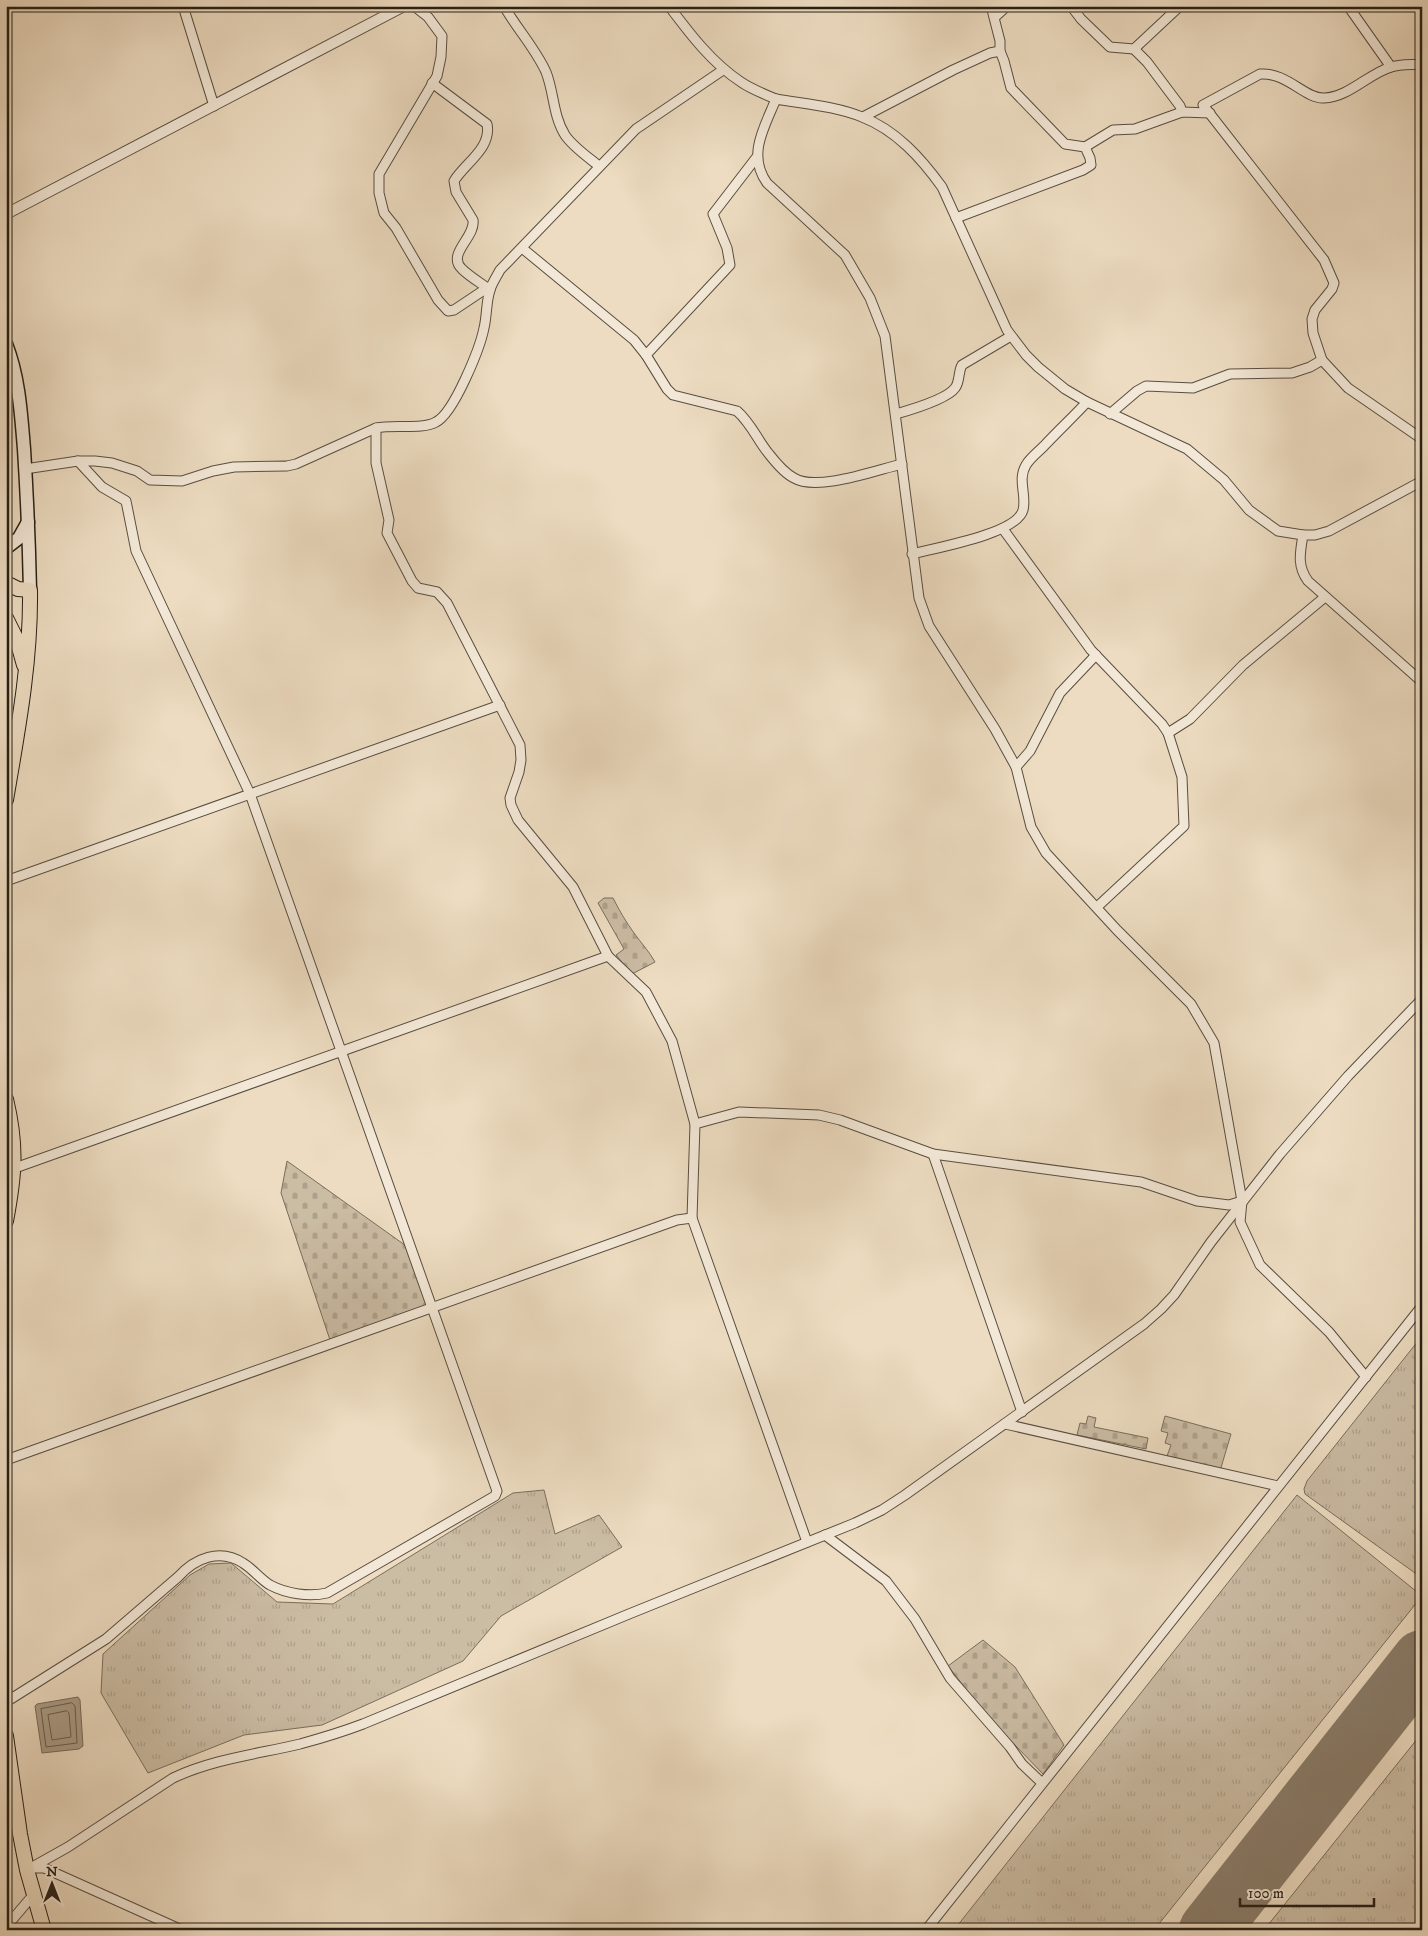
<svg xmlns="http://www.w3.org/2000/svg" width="1428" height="1936" font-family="'IM FELL DW Pica',serif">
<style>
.grass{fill:url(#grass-tufts);stroke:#796e5d}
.cemetery{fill:url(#cemetery-stones);stroke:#796e5d}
.water{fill:#aa9c87;stroke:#766a5a}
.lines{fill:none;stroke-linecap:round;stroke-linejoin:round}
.shore{stroke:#685e4e;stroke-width:1}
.runway{stroke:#8a7e6c;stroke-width:60}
.minor-casing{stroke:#584e41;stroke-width:11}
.tertiary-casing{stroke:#584e41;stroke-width:12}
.secondary-casing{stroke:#271f16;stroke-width:15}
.trunk-casing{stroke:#271f16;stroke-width:16}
.minor{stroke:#f3e8d7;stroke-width:9}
.tertiary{stroke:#f3e8d7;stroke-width:10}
.secondary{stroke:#f3e8d7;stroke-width:12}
.trunk{stroke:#eddcc1;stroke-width:14}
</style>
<defs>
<pattern id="grass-tufts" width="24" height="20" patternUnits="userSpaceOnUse" patternTransform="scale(1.25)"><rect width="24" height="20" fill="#cbbca4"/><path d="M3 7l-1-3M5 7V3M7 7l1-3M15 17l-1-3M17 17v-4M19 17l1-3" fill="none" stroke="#aea18c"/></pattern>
<pattern id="cemetery-stones" width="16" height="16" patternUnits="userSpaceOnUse" patternTransform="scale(1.25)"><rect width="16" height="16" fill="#cbbca4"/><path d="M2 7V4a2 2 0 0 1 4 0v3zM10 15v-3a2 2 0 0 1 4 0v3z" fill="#aea18c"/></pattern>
</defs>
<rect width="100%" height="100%" fill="#eddcc1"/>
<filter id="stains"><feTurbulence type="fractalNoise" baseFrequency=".004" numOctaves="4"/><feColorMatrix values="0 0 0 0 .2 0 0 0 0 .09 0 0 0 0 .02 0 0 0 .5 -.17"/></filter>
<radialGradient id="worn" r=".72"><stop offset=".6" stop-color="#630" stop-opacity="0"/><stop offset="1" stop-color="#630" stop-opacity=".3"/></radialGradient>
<g class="grass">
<path d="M 1422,1336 L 1422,1578 L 1305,1494 L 1304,1489 L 1307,1481 Z"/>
<path d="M 544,1490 L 555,1534 L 599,1515 L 622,1547 L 501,1616 L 463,1661 L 322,1725 L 244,1735 L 148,1773 L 101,1693 L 103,1654 L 190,1575 L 209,1564 L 231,1563 L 277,1602 L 333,1604 L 513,1493 Z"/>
<path d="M 1297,1495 L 1422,1596 L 1154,1930 L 954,1930 Z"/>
<path d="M 1422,1733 L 1422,1930 L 1264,1930 Z"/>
</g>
<g class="cemetery">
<path d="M 604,898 L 613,898 C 619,910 626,922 634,933 C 641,943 649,951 655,962 L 632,974 L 616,955 L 624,949 L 598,903 Z"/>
<path d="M 287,1161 L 409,1248 L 430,1306 L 330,1340 L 281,1193 Z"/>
<path d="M 1088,1416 L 1096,1418 L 1094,1427 L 1148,1438 L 1146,1449 L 1077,1435 L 1080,1423 L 1086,1424 Z"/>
<path d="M 1165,1416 L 1231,1434 L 1220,1471 L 1167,1456 L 1171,1445 L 1165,1443 L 1168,1433 L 1161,1431 Z"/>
<path d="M 983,1640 L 1015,1667 L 1064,1745 L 1043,1774 L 989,1718 L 948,1666 Z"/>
</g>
<path class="water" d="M 78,1697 L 80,1700 L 83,1746 L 79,1749 L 42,1753 L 35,1706 L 37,1704 Z"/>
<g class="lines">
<g class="shore">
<path d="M 72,1703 L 75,1706 L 77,1743 L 46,1747 L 41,1709 Z"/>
<path d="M 67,1711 L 69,1713 L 71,1737 L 52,1740 L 48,1715 Z"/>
</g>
<path class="runway" d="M 1209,1930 L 1422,1660"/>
<g class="minor-casing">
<g id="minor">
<path d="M 183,6 L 214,106"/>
<path d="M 414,6 L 428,17 L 442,36 L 441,57 L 437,76 L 379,174 L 379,193 L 384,213 L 396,228 L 438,300 L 448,311 L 454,310 L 487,288"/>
<path d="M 504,6 C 517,29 535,48 546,72 C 554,92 553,116 565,135 C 573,147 588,157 599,166"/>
<path d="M 669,6 C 690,34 712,63 741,82 C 751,89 764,94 776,99"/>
<path d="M 1071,6 L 1081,19 L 1110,47 L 1134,49 L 1180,6"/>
<path d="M 1348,6 L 1391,67"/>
<path d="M 995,17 L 1007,6"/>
<path d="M 1134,49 L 1147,62 L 1180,106 L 1182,112"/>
<path d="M 1422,64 C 1412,65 1400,64 1391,67 C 1368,74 1349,97 1324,98 C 1305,99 1287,72 1260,74 L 1203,105 L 1324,260 L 1334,283 L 1332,289 L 1315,310 L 1312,319 L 1313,333 L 1322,360 L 1348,388 L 1422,439"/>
<path d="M 432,83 L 487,124 C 492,148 465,163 454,181 L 456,192 L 473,220 C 476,237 446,254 462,269 C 470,277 481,283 490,290"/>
<path d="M 863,117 L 953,70 L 990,53 L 1000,51"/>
<path d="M 1085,147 L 1113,130 L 1135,129 L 1182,112 L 1210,113"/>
<path d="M 956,218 L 1083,170 L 1091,165 L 1090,158 L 1085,147 L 1065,144 L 1011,88 L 1004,61 L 1000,51 L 1000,41 L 991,6"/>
<path d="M 522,248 L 634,340 L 646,355 L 667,389 L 673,395 L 737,411 C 751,423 758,441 769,454 C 776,463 784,473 794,478 C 817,492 876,470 902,464"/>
<path d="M 646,355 L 730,265 L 727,248 L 713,214 L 756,158"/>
<path d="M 896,414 C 910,410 947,399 955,388 C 960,382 958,372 962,365 L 1011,336"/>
<path d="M 1110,414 L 1137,391 L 1146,386 L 1193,388 L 1230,374 L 1292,373 L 1310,367 L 1322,360"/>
<path d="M 376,428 L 376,463 L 389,520 L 387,533 L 412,581 L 418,588 L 437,592 L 447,603 L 520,745 L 521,760 L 519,772 L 510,798 L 511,805 L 518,820 L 573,887 L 608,956 L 646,992 L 672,1041 L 695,1124 L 692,1218 L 807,1542"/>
<path d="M 25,469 L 78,461 L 95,461 L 112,463 L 137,471 L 150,480 L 182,481 L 213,471 L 234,467 L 287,466 L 296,464 L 376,428 C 394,424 422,430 436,422 C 454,413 480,348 484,328 C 487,316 486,302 490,290 C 492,283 497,276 500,270 L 636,129 L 723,70"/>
<path d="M 1003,529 L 1091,650 L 1162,724 L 1168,733 L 1182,777 L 1184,826 L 1097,907"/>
<path d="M 1303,535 C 1300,553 1297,566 1308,581 L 1422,682"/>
<path d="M 912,554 C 935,548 1017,534 1023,510 C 1027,495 1017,480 1026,465 C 1030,458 1038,452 1044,446 C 1058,431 1073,417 1087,402"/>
<path d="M 1168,733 L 1190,719 L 1243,665 L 1325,597"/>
<path d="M 1016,767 L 1030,751 L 1060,693 L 1096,655"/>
<path d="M 6,881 L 500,705"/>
<path d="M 695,1124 L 739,1112 L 819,1115 L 840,1120 L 933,1154 L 1141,1182 L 1197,1201 L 1229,1205 L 1242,1201"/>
<path d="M 933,1154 L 1022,1412"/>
<path d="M 6,1164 L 15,1168 L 608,956"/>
<path d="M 1366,1377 L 1329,1332 L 1260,1265 L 1240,1222 L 1242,1201 L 1214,1043 L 1191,1004 L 1117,930 L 1046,853 L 1031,827 L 1016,767 L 995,729 L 929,626 L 919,598 L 885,336 L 870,298 L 845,255 L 767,183 C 747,155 764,128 776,99 C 804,104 835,106 862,117 C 896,130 921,158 942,187 L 1007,330 L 1026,355 L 1038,367 L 1065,389 L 1087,402 L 1187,449 L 1224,480 L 1249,510 L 1278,531 L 1303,535 L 1315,535 L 1329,531 L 1422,481"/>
<path d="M 1005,1424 L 1278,1486"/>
<path d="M 6,1460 L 677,1220 L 692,1218"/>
<path d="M 825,1535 L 886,1581 L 915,1619 L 950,1678 L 1010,1747 L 1022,1764 L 1042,1783"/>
<path d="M 6,1702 L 106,1639 L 178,1577 C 195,1558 220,1548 243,1563 C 253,1569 260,1579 270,1585 C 287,1594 309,1597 327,1593 L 495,1496 L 497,1491 L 250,794 L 136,551 L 126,501 L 102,487 L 78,461"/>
<path d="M 32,1868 L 44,1868 L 182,1930"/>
<path d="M 27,1870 L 68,1847 L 173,1778 C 213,1759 258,1754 300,1744 C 322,1738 342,1732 363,1724 L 629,1614 L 855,1523 L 882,1510 L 905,1495 L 1144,1324 L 1161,1309 L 1174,1295 L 1211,1242 L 1280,1154 L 1348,1076 L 1422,999"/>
<path d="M 6,1927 L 34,1894"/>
<path d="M 926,1930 L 1422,1306"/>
</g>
</g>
<g class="tertiary-casing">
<path id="tertiary" d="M 6,214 L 404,6"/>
</g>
<g class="secondary-casing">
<g id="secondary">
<path d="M 6,344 C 19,377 21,413 24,449 C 27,496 29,543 30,590"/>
<path d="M 6,548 L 19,538 L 28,522"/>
</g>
</g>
<g class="trunk-casing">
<g id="trunk">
<path d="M 6,583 L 18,589 L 30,590 C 31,661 18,730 6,800"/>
<path d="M 6,618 L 17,640 L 24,665"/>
<path d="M 6,1099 C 17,1145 15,1174 6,1221"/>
<path d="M 6,1736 L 20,1834 L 27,1870 L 44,1930"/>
</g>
</g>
<use href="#minor" class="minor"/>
<use href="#tertiary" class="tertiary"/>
<use href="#secondary" class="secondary"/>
<use href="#trunk" class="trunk"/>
</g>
<rect width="1428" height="1936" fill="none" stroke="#eddcc1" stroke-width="25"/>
<rect x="8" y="8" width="1413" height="1921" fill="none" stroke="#271f16" stroke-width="2.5"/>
<rect x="12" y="12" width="1403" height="1911" fill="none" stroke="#271f16"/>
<g transform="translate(52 1884)" stroke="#f3e8d7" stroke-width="4" paint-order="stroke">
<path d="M0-4L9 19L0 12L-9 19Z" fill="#271f16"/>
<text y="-8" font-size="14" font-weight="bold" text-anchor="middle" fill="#271f16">N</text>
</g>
<path d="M1240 1898v8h134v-8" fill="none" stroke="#271f16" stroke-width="2.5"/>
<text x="1248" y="1898" font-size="15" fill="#271f16" stroke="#f3e8d7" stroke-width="4" paint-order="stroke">100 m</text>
<rect width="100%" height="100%" filter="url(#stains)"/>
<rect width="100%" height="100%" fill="url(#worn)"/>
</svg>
